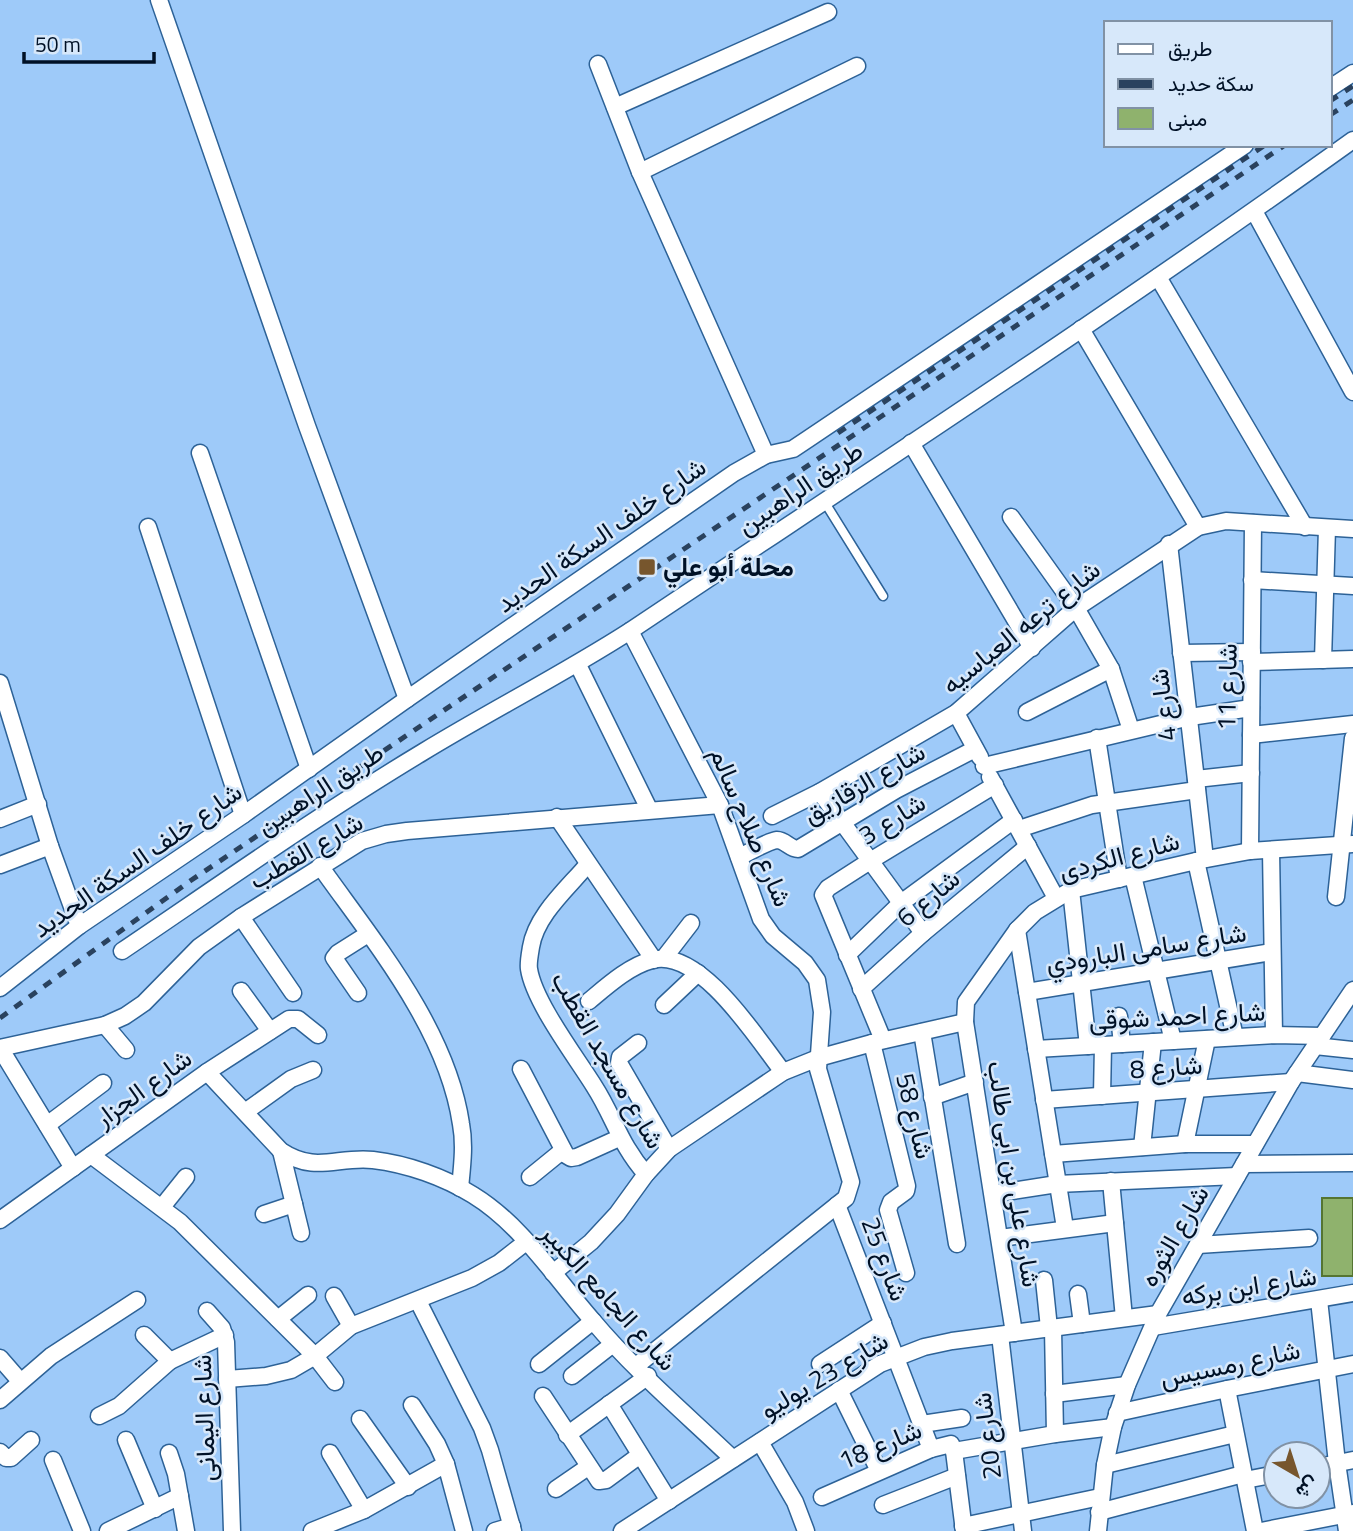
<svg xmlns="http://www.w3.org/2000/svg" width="1353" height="1531" font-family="'Titillium Web',Vazirmatn,sans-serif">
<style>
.building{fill:#8fb26d;stroke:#557532;stroke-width:2}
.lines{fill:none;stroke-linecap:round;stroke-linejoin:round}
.service-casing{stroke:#2d6297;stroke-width:11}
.minor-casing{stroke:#2d6297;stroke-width:19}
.service{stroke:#fff;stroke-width:8}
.minor{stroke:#fff;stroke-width:16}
.rail{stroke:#2a425e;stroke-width:5;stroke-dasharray:9 9;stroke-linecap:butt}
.poi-dot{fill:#77562d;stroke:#d7e8fa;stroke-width:2.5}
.labels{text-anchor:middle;stroke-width:5;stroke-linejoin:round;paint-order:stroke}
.street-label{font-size:26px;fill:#001126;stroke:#d7e8fa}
.poi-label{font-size:26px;font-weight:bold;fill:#001126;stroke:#d7e8fa;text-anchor:start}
</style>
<rect width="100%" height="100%" fill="#9ecaf9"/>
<rect class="building" x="1322" y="1198" width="31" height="78"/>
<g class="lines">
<g class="service-casing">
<path id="service" d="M 824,501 L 883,596"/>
</g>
<g class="minor-casing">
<g id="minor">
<path d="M 159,0 L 307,426 L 407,699"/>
<path d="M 598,64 L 640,172 L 766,455"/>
<path d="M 1330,88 L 1353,73"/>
<path d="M 615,107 L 828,12"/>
<path d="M 640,172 L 857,66"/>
<path d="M 1254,211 L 1353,392"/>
<path d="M 1158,277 L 1305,527"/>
<path d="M 1081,329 L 1198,527"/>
<path d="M 911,443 L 1032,648"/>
<path d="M 200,453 L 309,769"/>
<path d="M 1011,517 L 1076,608 L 1111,669 L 1131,730"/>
<path d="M 148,527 L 243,815"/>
<path d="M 1169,544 L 1205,859"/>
<path d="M 1252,580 L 1353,586"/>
<path d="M 630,631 L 720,805 L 761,919 L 773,936 L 805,963 L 817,980 L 822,1012 L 818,1069 L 851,1182 L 846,1198 L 636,1366"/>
<path d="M 1181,653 L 1252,652"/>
<path d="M 1323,660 L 1327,528"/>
<path d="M 1251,662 L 1353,659"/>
<path d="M 578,665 L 649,809"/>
<path d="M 0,683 L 50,846 L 79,926"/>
<path d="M 1027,712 L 1111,669"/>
<path d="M 956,713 L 980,757"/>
<path d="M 1251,735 L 1353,724"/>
<path d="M 1097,738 L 1119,879"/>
<path d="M 984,766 L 1190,717 L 1251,708"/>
<path d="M 990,777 L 1056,898"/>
<path d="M 1196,779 L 1251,773"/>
<path d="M 820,792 L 923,933"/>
<path d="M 772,816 L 820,792 L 956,713 L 1076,608 L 1198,527 L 1226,521 L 1353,529"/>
<path d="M 557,817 L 654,960"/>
<path d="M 0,819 L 38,804"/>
<path d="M 1019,829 L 1092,805 L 1197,790"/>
<path d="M 1271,850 L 1274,1035"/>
<path d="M 1250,851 L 1253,523"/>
<path d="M 739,857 C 748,853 768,841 777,840 C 785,840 790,849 798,849 L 896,790 L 975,749"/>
<path d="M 1196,861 L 1235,1037"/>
<path d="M 588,864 C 568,888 536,915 531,947 C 530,953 528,963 529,969 C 534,1002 576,1057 594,1086 C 614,1117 620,1145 646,1174"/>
<path d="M 0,865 L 50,846"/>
<path d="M 320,866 C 374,942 447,1029 461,1124 C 465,1145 462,1167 460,1188"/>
<path d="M 1133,876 L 1173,1041"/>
<path d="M 1071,890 L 1088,1046"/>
<path d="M 1336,897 L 1353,738"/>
<path d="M 241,917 L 293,993"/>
<path d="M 1017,930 L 1065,1228"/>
<path d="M 122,951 C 221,884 320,814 423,752 C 492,710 563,674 630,631 C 872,469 1116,310 1353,140"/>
<path d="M 847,955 L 901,903 L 1014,820"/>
<path d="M 664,958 L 691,923"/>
<path d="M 0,988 L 79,926 L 243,815 L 407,699 L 734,473 L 766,455 L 793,449 L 808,439 L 1245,145"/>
<path d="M 861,989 L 923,933 L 1028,846"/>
<path d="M 241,991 L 270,1031"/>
<path d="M 1027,992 L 1272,952"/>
<path d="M 358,993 L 334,958 L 338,953 L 368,934"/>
<path d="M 589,1001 C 607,986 629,966 652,960 C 700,947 758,1040 783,1072"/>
<path d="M 664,1005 L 698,973"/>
<path d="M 1119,1016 L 1122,1044"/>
<path d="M 105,1025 L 126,1050"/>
<path d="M 922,1032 L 957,1244"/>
<path d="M 883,1040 L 823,895 L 828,888 L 870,861 L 995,785"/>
<path d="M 638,1043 L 620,1057 L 619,1063 L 669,1149"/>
<path d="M 872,1043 L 907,1186 L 906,1191 L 891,1202 L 888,1210 L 906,1273"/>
<path d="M 1315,1046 L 1353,1050"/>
<path d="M 0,1048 L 105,1025 L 125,1016 L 144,1003 L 199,947 L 241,917 L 362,841 L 386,834 L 407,831 L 720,805"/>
<path d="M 0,1048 L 73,1168"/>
<path d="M 1036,1049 L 1274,1035 L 1322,1036"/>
<path d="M 521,1069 L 566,1155 L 571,1158 L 577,1157 L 619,1138"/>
<path d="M 207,1072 L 281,1151 C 316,1174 337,1156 373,1160 C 407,1164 444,1177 473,1195 C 522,1225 555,1278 593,1321 C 635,1371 686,1414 733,1459"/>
<path d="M 1297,1073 L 1353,1080"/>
<path d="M 1102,1096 L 1103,1045"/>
<path d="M 932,1097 L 975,1082"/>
<path d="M 1044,1100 L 1291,1082"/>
<path d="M 245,1112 L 291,1079 L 313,1070"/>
<path d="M 47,1125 L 103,1083"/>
<path d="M 1185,1144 L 1207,1039"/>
<path d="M 1142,1147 L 1153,1042"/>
<path d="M 281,1151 L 301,1233"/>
<path d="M 1053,1154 L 1185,1144 L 1255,1144"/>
<path d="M 91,1155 L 180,1222 L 315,1356 L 335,1382"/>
<path d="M 1244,1164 L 1353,1163"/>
<path d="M 530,1177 L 562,1151"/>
<path d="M 1111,1181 L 1124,1318"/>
<path d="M 993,1194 L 1057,1184 L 1237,1176"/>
<path d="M 837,1205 L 931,1449"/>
<path d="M 162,1207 L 186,1177"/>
<path d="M 264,1214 L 294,1204"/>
<path d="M 0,1220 L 207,1072 L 289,1019 L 298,1019 L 318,1035"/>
<path d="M 1000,1238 L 1115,1223"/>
<path d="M 1198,1245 L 1309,1238"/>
<path d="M 553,1273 L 591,1242 L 617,1214 L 646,1174 L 669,1149 L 783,1072 L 818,1058 L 872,1043 L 965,1022"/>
<path d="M 1044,1280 L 1049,1328"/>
<path d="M 1078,1294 L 1082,1324"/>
<path d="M 334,1296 L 351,1326"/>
<path d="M 1319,1300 L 1337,1463 L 1347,1531"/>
<path d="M 418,1301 L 482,1428 L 490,1450 L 513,1531"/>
<path d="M 207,1311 L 222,1328 L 226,1342 L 232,1531"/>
<path d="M 278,1319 L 308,1295"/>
<path d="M 1153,1327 L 1353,1293"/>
<path d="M 1053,1328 L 1055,1434"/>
<path d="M 1014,1333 L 965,1022 L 966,1002 L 1017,930 L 1035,912 L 1071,890 L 1196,861 L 1250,851 L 1353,844"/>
<path d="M 144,1335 L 170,1361"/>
<path d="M 1000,1335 L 1023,1531"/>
<path d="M 0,1358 L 20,1381"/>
<path d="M 539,1364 L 593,1321"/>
<path d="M 820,1364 L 883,1323"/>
<path d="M 572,1376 L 613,1344"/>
<path d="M 227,1379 L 266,1376 L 291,1370 L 315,1356 L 351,1326 L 472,1278 L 499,1263 L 526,1242"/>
<path d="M 1227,1389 L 1255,1531"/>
<path d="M 839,1390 L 879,1471"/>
<path d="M 1054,1394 L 1127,1385"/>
<path d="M 543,1396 L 599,1481 L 606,1480 L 640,1455"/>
<path d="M 0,1400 L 51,1356 L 137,1300"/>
<path d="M 609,1404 L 669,1501"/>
<path d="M 412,1405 L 437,1444 L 446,1464 L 464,1531"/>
<path d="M 1117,1413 L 1227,1389 L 1353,1364"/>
<path d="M 99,1416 L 119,1406 L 170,1361 L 225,1335"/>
<path d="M 360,1419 L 408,1487"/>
<path d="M 922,1424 L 962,1418"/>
<path d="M 567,1435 L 648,1376"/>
<path d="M 126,1440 L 155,1509"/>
<path d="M 760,1442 L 795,1502 L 806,1531"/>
<path d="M 954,1451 L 1055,1434 L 1113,1427"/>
<path d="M 954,1451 L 964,1531"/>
<path d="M 0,1452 L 6,1458 L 11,1458 L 31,1440"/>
<path d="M 169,1453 L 176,1474 L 186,1531"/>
<path d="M 330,1453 L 364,1510"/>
<path d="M 53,1460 L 82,1531"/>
<path d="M 1105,1465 L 1235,1434"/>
<path d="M 1318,1467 L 1353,1460"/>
<path d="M 1245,1480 L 1276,1474"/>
<path d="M 556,1489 L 588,1467"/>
<path d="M 822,1497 L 931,1449 L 951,1444 L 954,1451"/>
<path d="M 883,1505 L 957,1476"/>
<path d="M 1099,1512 L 1243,1474"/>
<path d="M 963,1526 L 1100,1497"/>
<path d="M 108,1531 L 180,1496"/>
<path d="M 312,1531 L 364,1510 L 446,1464"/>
<path d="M 495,1531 L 512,1526"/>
<path d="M 622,1531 L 880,1364 L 924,1347 L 952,1341 L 1158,1314"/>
<path d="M 1098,1531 L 1105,1465 L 1113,1427 L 1127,1385 L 1158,1314 L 1291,1082 L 1353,990"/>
<path d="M 1261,1531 L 1353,1513"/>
</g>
</g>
<use href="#service" class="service"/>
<use href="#minor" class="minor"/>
<g class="rail">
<path d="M 1330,101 L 1353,86"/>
<path d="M 1330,115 L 1353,100"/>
<path d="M 838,433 L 1265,145"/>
<path d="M 0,1018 L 190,881 L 1285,145"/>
</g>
</g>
<rect class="poi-dot" x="638" y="558" width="18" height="18" rx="3.5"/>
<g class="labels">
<g class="street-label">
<text transform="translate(800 488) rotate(-34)" y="9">طريق الراهبين</text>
<text transform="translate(601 535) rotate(-35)" y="9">شارع خلف السكة الحديد</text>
<text transform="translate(1021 627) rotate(-39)" y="9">شارع ترعه العباسيه</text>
<text transform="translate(1227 687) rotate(-89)" y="9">شارع 11</text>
<text transform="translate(1163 705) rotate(-97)" y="9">شارع 4</text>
<text transform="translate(864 783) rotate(-30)" y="9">شارع الزقازيق</text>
<text transform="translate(320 789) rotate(-33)" y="9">طريق الراهبين</text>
<text transform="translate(892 819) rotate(-32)" y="9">شارع 3</text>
<text transform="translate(751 827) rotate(67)" y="9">شارع صلاح سالم</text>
<text transform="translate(306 851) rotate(-30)" y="9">شارع القطب</text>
<text transform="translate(1119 856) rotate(-15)" y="9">شارع الكردى</text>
<text transform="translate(137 860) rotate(-35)" y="9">شارع خلف السكة الحديد</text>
<text transform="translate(928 898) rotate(-40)" y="9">شارع 6</text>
<text transform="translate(1146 948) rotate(-9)" y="9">شارع سامى البارودي</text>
<text transform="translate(1177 1016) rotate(-3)" y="9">شارع احمد شوقى</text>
<text transform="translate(608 1060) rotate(60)" y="9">شارع مسجد القطب</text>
<text transform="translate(1166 1067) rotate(-4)" y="9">شارع 8</text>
<text transform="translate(143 1088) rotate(-36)" y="9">شارع الجزار</text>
<text transform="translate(915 1116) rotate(76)" y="9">شارع 58</text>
<text transform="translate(1014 1174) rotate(81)" y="9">شارع على بن ابى طالب</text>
<text transform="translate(1174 1236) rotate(-60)" y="9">شارع الثوره</text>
<text transform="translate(885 1259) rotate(69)" y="9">شارع 25</text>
<text transform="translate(1249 1286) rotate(-9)" y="9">شارع ابن بركه</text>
<text transform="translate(609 1297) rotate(48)" y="9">شارع الجامع الكبير</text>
<text transform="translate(1230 1364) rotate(-12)" y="9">شارع رمسيس</text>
<text transform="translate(824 1375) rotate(-31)" y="9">شارع 23 يوليو</text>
<text transform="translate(204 1418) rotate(-92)" y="9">شارع اليمانى</text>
<text transform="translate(987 1436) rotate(-97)" y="9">شارع 20</text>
<text transform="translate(880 1445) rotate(-23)" y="9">شارع 18</text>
</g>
<g class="poi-label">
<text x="663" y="576">محلة أبو علي</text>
</g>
</g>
<rect x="1104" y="21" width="228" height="126" fill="#d7e8fa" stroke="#8192a5" stroke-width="2"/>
<rect x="1118" y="44" width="35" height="10" fill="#ffffff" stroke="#8192a5" stroke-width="2"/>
<text x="1168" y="56" font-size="21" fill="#001126">طريق</text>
<rect x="1118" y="79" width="35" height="10" fill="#2a425e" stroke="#8192a5" stroke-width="2"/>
<text x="1168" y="91" font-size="21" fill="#001126">سكة حديد</text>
<rect x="1118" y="108" width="35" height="21" fill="#8fb26d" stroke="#8192a5" stroke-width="2"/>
<text x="1168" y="126" font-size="21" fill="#001126">مبنى</text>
<g transform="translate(1297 1475) rotate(141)"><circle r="33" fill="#d7e8fa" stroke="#8192a5" stroke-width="2"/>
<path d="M0-5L12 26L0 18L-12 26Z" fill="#77562d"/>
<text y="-10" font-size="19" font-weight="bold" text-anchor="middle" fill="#001126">ش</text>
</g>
<path d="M24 52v10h130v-10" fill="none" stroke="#001126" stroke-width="3.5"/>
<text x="35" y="52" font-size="21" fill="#001126" stroke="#d7e8fa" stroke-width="5" paint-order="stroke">50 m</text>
</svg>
